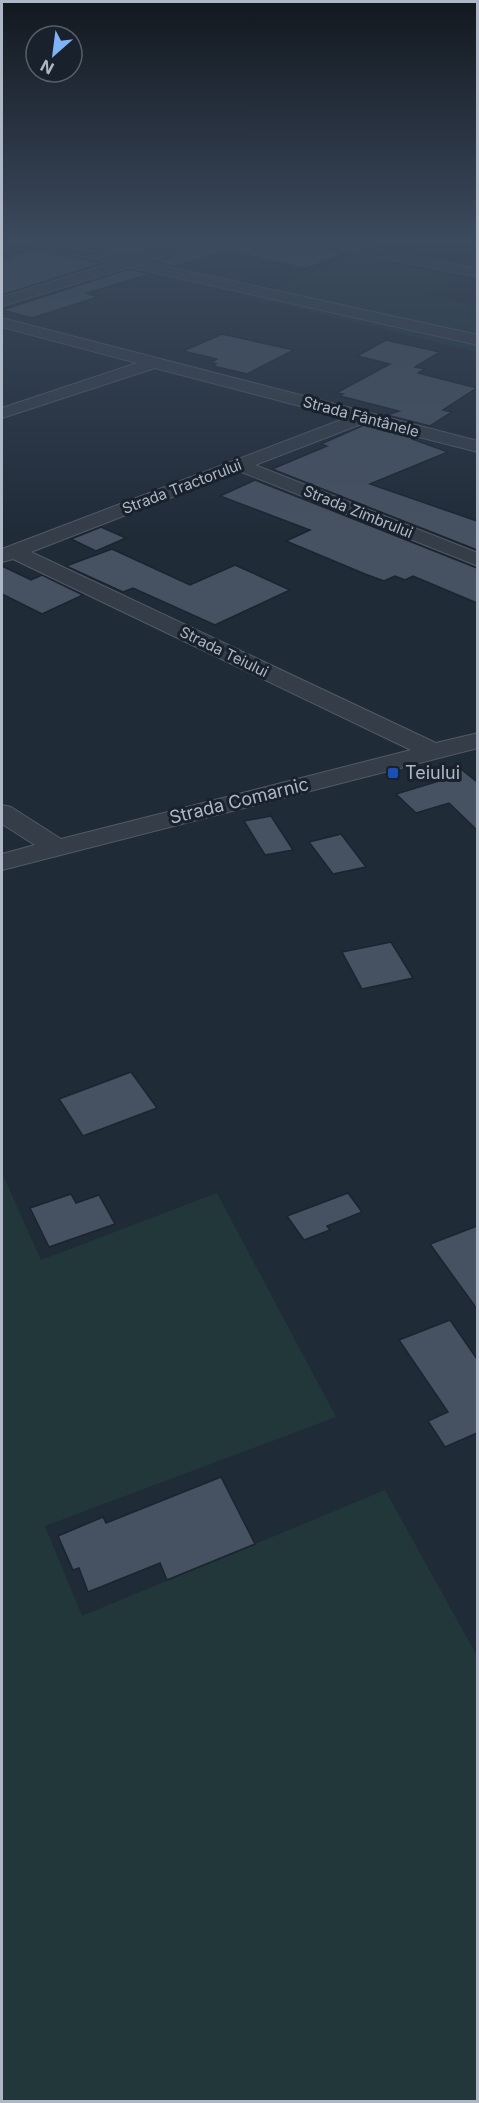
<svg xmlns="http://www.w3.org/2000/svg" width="479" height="2103" font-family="Inter,sans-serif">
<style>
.green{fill:#223739}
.building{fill:#465262;stroke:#1b242f;stroke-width:1.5}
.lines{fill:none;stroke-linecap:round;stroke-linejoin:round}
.street-casing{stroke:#515a66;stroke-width:2}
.street{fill:#343d48;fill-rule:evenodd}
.transit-dot{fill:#1a4fb4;stroke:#19222c;stroke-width:2}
.labels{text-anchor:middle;stroke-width:6;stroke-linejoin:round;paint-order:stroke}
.far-street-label{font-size:15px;fill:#aeb7c5;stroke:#19222c}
.poi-label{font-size:18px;fill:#aeb7c5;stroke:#19222c;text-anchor:start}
.street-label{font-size:18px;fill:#aeb7c5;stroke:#19222c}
</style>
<rect width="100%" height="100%" fill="#202b38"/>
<g class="green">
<path d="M 354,255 L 461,278 L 427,294 L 477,306 L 477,352 L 253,298 Z"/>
<path d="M 2,1173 L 41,1260 L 217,1193 L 336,1417 L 45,1526 L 82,1616 L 385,1490 L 477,1656 L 477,2101 L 2,2101 Z"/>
</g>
<g class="building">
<path d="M 62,242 L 175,242 L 128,256 Z"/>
<path d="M 204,242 L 312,242 L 321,248 L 346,253 L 306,269 L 231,251 L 231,249 L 175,266 L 154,262 L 201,247 Z"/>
<path d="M 32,249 L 33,248 L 103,263 L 2,295 L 2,259 Z"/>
<path d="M 129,269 L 150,274 L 87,293 L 98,297 L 32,318 L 2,310 Z"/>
<path d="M 222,334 L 294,350 L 247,374 L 213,366 L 216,364 L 211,363 L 217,359 L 183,351 Z"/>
<path d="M 386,340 L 440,352 L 415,367 L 425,369 L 418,373 L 477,388 L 443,410 L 452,412 L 430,426 L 387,415 L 399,411 L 340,396 L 343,394 L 336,393 L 390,364 L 357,356 Z"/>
<path d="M 364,425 L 413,438 L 412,439 L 448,452 L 370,484 L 477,521 L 477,550 L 272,469 L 327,446 L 321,444 Z"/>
<path d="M 255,480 L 477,568 L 477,603 L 413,576 L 405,580 L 395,576 L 384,581 L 365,574 L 286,541 L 310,530 L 220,496 Z"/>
<path d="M 101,527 L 126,538 L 96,551 L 71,539 Z"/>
<path d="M 112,549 L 190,585 L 235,565 L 290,590 L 215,625 L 133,588 L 123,592 L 66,566 Z"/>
<path d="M 2,566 L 31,580 L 42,575 L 83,595 L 42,614 L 2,594 Z"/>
<path d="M 461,769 L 477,782 L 477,830 L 449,803 L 416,813 L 396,794 L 439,781 L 435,778 Z"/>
<path d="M 271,816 L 293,850 L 265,855 L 244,821 Z"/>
<path d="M 341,834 L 366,867 L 333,874 L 309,842 Z"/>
<path d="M 391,942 L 413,978 L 362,989 L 342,952 Z"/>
<path d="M 131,1072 L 157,1108 L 83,1136 L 59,1099 Z"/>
<path d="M 348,1193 L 362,1212 L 327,1226 L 330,1230 L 304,1240 L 287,1216 Z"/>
<path d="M 71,1194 L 76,1203 L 99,1195 L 115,1224 L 49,1247 L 30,1208 Z"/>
<path d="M 477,1226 L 477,1309 L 430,1244 Z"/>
<path d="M 450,1320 L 477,1359 L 477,1433 L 445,1447 L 428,1421 L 448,1412 L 399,1340 Z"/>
<path d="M 221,1477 L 255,1544 L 167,1580 L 160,1563 L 88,1592 L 79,1568 L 73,1570 L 58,1536 L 103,1517 L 106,1523 Z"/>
</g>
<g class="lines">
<g class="street-casing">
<g id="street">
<path d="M 28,242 L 52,242 L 128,258 L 182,242 L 202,242 L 200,245 L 145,262 L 478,335 L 478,345 L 129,267 L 2,306 L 2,297 L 112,263 L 30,245 Z"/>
<path d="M 314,242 L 341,242 L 478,269 L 478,277 L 321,246 Z"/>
<path d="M 2,318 L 478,441 L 478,452 L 364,423 L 255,465 L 478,553 L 478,566 L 239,471 L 31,552 L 436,743 L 478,733 L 478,748 L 2,870 L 2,854 L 35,845 L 2,824 L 2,805 L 11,807 L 61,839 L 411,750 L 13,559 L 2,562 L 2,549 L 346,418 L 155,368 L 2,418 L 2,408 L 137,363 L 2,327 Z"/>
</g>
</g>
<use href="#street" class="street"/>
</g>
<linearGradient id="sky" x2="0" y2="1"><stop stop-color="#12181f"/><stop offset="0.45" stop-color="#3c4a5e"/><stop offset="1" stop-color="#3c4a5e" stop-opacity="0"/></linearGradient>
<rect width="479" height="536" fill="url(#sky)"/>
<rect class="transit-dot" x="387" y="767" width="12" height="12" rx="3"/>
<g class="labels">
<g class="far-street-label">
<text transform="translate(361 417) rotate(15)" y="5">Strada Fântânele</text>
<text transform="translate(182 487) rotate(-21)" y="5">Strada Tractorului</text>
<text transform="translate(358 512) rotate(22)" y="5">Strada Zimbrului</text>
<text transform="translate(224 652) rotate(26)" y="5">Strada Teiului</text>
</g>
<g class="poi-label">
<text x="405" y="779">Teiului</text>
</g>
<g class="street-label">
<text transform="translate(239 801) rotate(-14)" y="6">Strada Comarnic</text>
</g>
</g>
<rect width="479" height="2103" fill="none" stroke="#aeb7c5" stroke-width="6"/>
<g transform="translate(54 54) rotate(208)"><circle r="28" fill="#19222c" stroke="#555e69" stroke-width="1.5"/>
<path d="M0-4.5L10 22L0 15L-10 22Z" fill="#80b2f8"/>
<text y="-9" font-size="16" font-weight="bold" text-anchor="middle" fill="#aeb7c5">N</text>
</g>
</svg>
